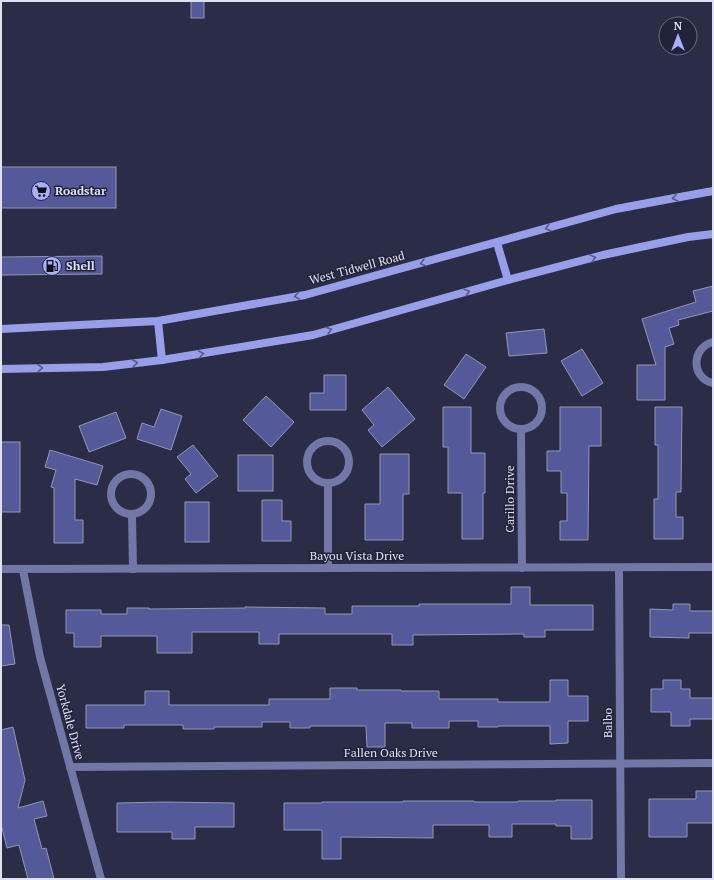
<svg xmlns="http://www.w3.org/2000/svg" width="714" height="880" font-family="'PT Serif',serif">
<style>
.building{fill:#545999;stroke:#9397b5}
.lines{fill:none;stroke-linecap:round;stroke-linejoin:round}
.minor{stroke:#7177a6;stroke-width:8}
.secondary{stroke:#979feb;stroke-width:8}
.oneway{stroke:#565b8a}
.labels{text-anchor:middle;stroke-width:3;stroke-linejoin:round;paint-order:stroke}
.poi-label{font-size:12px;font-weight:bold;fill:#dfe1f1;stroke:#21233b;text-anchor:start}
.street-label{font-size:12px;fill:#dfe1f1;stroke:#21233b}
</style>
<rect width="100%" height="100%" fill="#2a2d45"/>
<g class="building">
<rect x="191" y="1" width="13" height="17"/>
<rect x="1" y="167" width="115" height="41"/>
<path d="M 102,256 L 102,274 L 1,275 L 1,257 Z"/>
<path d="M 713,286 L 713,311 L 678,320 L 679,325 L 669,328 L 674,344 L 665,347 L 665,400 L 637,400 L 637,365 L 656,365 L 642,319 L 696,302 L 693,291 Z"/>
<path d="M 544,329 L 547,353 L 509,356 L 506,333 Z"/>
<path d="M 582,349 L 603,383 L 582,396 L 561,361 Z"/>
<path d="M 466,354 L 486,367 L 464,399 L 444,385 Z"/>
<path d="M 324,375 L 346,375 L 346,410 L 310,410 L 310,393 L 324,393 Z"/>
<path d="M 388,387 L 415,419 L 382,447 L 368,430 L 374,425 L 362,410 Z"/>
<path d="M 266,396 L 294,422 L 271,447 L 243,420 Z"/>
<path d="M 443,407 L 471,407 L 471,453 L 485,453 L 485,493 L 483,493 L 483,539 L 462,539 L 462,493 L 448,493 L 448,447 L 443,447 Z"/>
<path d="M 560,407 L 601,407 L 601,446 L 589,446 L 588,540 L 560,540 L 560,521 L 567,521 L 567,493 L 561,493 L 561,471 L 547,471 L 547,451 L 560,451 Z"/>
<path d="M 655,407 L 682,407 L 681,492 L 676,492 L 676,517 L 683,517 L 683,539 L 654,539 L 654,499 L 658,499 L 658,445 L 655,445 Z"/>
<path d="M 161,409 L 182,416 L 171,450 L 137,439 L 142,423 L 154,427 Z"/>
<path d="M 116,412 L 126,438 L 89,452 L 79,426 Z"/>
<rect x="1" y="442" width="19" height="70"/>
<path d="M 193,445 L 218,476 L 196,493 L 185,479 L 191,474 L 177,457 Z"/>
<path d="M 50,450 L 103,466 L 97,485 L 75,479 L 75,520 L 83,520 L 83,543 L 54,543 L 54,488 L 51,487 L 56,470 L 45,467 Z"/>
<path d="M 380,454 L 409,454 L 409,494 L 403,494 L 403,540 L 365,540 L 365,504 L 380,504 Z"/>
<rect x="238" y="455" width="35" height="36"/>
<path d="M 262,500 L 282,500 L 282,521 L 291,521 L 291,541 L 262,541 Z"/>
<rect x="185" y="502" width="24" height="40"/>
<path d="M 511,587 L 530,587 L 530,605 L 593,605 L 593,630 L 545,630 L 545,637 L 524,637 L 524,634 L 413,635 L 413,645 L 392,645 L 392,634 L 279,634 L 279,644 L 259,644 L 259,632 L 192,632 L 192,653 L 157,653 L 157,636 L 101,636 L 101,647 L 74,647 L 74,633 L 66,633 L 66,610 L 101,610 L 101,614 L 127,614 L 127,608 L 149,608 L 149,609 L 245,608 L 245,607 L 325,608 L 325,614 L 352,614 L 352,606 L 419,606 L 419,604 L 511,604 Z"/>
<path d="M 673,604 L 690,604 L 690,611 L 713,611 L 713,633 L 689,633 L 689,638 L 650,637 L 650,609 L 673,610 Z"/>
<path d="M 1,625 L 9,625 L 15,664 L 1,666 Z"/>
<path d="M 550,680 L 568,680 L 568,696 L 588,696 L 588,721 L 568,721 L 568,743 L 550,744 L 550,726 L 498,726 L 498,727 L 478,727 L 478,721 L 449,721 L 449,728 L 412,728 L 412,723 L 385,723 L 385,747 L 367,747 L 366,726 L 310,726 L 310,728 L 290,728 L 290,722 L 262,722 L 262,727 L 214,727 L 214,729 L 183,729 L 183,725 L 124,725 L 124,728 L 86,728 L 86,705 L 145,705 L 145,691 L 169,691 L 169,705 L 269,705 L 269,699 L 330,699 L 330,688 L 357,688 L 357,690 L 401,690 L 401,691 L 439,691 L 439,699 L 498,699 L 498,702 L 550,702 Z"/>
<path d="M 663,680 L 681,680 L 681,689 L 690,689 L 690,698 L 713,698 L 713,719 L 690,719 L 690,726 L 671,726 L 671,712 L 651,712 L 651,689 L 663,689 Z"/>
<path d="M 13,727 L 25,780 L 18,808 L 43,801 L 47,816 L 34,819 L 42,849 L 46,848 L 54,879 L 28,879 L 19,845 L 7,848 L 1,824 L 1,730 Z"/>
<path d="M 696,791 L 713,791 L 713,823 L 687,823 L 687,837 L 649,837 L 649,799 L 696,799 Z"/>
<path d="M 556,800 L 592,800 L 592,839 L 571,839 L 571,826 L 556,826 L 556,824 L 512,824 L 512,837 L 489,837 L 489,825 L 433,825 L 433,838 L 341,837 L 341,859 L 322,859 L 322,830 L 284,830 L 284,803 L 322,803 L 322,802 L 403,802 L 403,801 L 474,801 L 474,802 L 518,802 L 518,801 L 556,801 Z"/>
<path d="M 165,802 L 234,803 L 234,827 L 195,827 L 195,839 L 172,839 L 172,832 L 117,832 L 117,803 Z"/>
</g>
<g class="lines">
<g class="minor">
<path d="M 713,342 C 691,348 691,378 713,383"/>
<circle cx="521" cy="408" r="21"/>
<path d="M 521,429 L 522,568"/>
<circle cx="328" cy="462" r="21"/>
<circle cx="131" cy="494" r="20"/>
<path d="M 328,483 L 328,568"/>
<path d="M 132,515 L 133,569"/>
<path d="M 619,568 L 621,879"/>
<path d="M 1,569 L 713,567"/>
<path d="M 23,570 L 40,657 L 101,879"/>
<path d="M 70,767 L 713,763"/>
</g>
<g class="secondary">
<path d="M 497,243 L 508,280"/>
<path d="M 158,321 L 162,360"/>
<path d="M 1,329 L 158,321 L 305,295 L 616,209 L 680,197 L 713,191"/>
<path d="M 1,369 L 103,367 L 162,360 L 313,335 L 508,280 L 603,255 L 688,237 L 713,234"/>
</g>
</g>
<defs><path id="oneway-chevron" d="M-2-3.5L2.5 0L-2 3.5" fill="none" stroke-width="1.6" stroke-linecap="round" stroke-linejoin="round"/></defs>
<g class="oneway">
<use href="#oneway-chevron" transform="translate(675 198) rotate(169)"/>
<use href="#oneway-chevron" transform="translate(548 228) rotate(164)"/>
<use href="#oneway-chevron" transform="translate(593 258) rotate(-15)"/>
<use href="#oneway-chevron" transform="translate(423 263) rotate(165)"/>
<use href="#oneway-chevron" transform="translate(467 292) rotate(-16)"/>
<use href="#oneway-chevron" transform="translate(297 296) rotate(170)"/>
<use href="#oneway-chevron" transform="translate(329 330) rotate(-16)"/>
<use href="#oneway-chevron" transform="translate(201 354) rotate(-10)"/>
<use href="#oneway-chevron" transform="translate(135 363) rotate(-6)"/>
<use href="#oneway-chevron" transform="translate(40 368) rotate(-1)"/>
</g>
<defs>
<g id="supermarket-disc" transform="scale(1)"><circle r="9.5" fill="#a8b0fc" stroke="#21233b"/><path d="M-6-5.5h2.5l.6 2H6L4.5 2H-2.5L-4.4-4H-6ZM-1.5 3.2a1.3 1.3 0 1 0 .1 0ZM3 3.2a1.3 1.3 0 1 0 .1 0Z" fill="#111"/></g>
<g id="fuel-disc" transform="scale(1)"><circle r="9.5" fill="#a8b0fc" stroke="#21233b"/><path d="M-5.5-6h7V0h2V4h1.3V-2.5L3-4.5l.8-.8L6-3V5H2.5V1h-1V6h-7ZM-4.2-4.7v3.2H.2V-4.7Z" fill="#111"/></g>
</defs>
<g fill-rule="evenodd">
<use href="#supermarket-disc" x="41" y="191"/>
<use href="#fuel-disc" x="52" y="266"/>
</g>
<g class="labels">
<g class="poi-label">
<text x="55" y="195">Roadstar</text>
<text x="66" y="270">Shell</text>
</g>
<g class="street-label">
<text transform="translate(357 268) rotate(-15)" y="4">West Tidwell Road</text>
<text transform="translate(510 499) rotate(-90)" y="4">Carillo Drive</text>
<text x="357" y="560">Bayou Vista Drive</text>
<text transform="translate(70 722) rotate(75)" y="4">Yorkdale Drive</text>
<text transform="translate(608 723) rotate(-90)" y="4">Balbo</text>
<text x="391" y="757">Fallen Oaks Drive</text>
</g>
</g>
<rect width="714" height="880" fill="none" stroke="#dfe1f1" stroke-width="4"/>
<g transform="translate(678 36)"><circle r="19" fill="#21233b" stroke="#6d6f84"/>
<path d="M0-3L7 15L0 10L-7 15Z" fill="#a8b0fc"/>
<text y="-6" font-size="11" font-weight="bold" text-anchor="middle" fill="#dfe1f1">N</text>
</g>
</svg>
